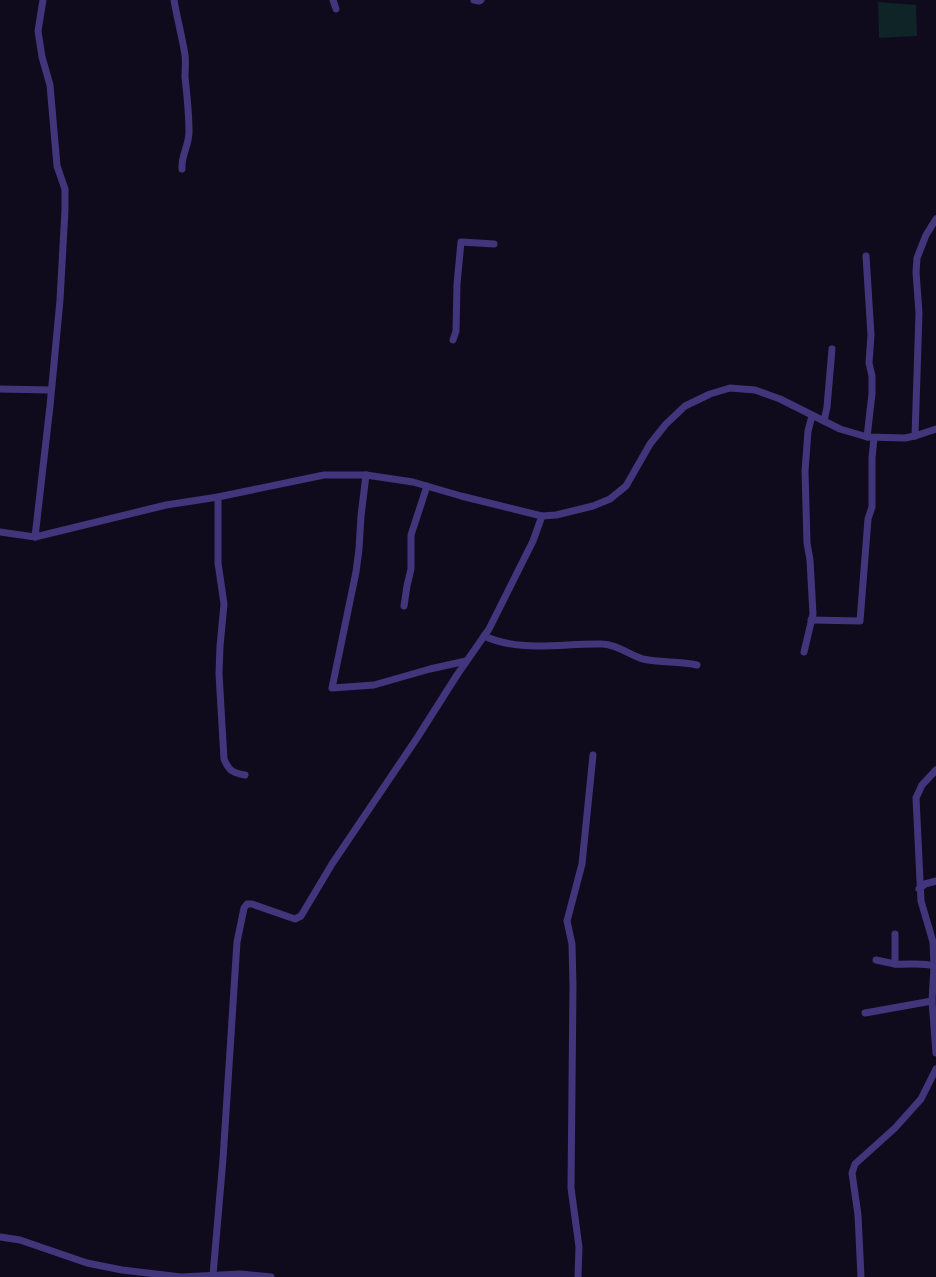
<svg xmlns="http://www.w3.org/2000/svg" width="936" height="1277" font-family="Rubik,sans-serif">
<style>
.green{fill:#0e2426}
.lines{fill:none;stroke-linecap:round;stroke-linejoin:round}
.minor{stroke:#41367b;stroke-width:7}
</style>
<rect width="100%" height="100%" fill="#100b1c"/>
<path class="green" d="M 878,2 L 916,5 L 917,36 L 879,38 Z"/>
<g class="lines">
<g class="minor">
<path d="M 174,0 C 177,18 182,36 185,55 C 186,62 185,69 185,77 C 187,95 189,114 189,132 C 189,146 181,155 182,169"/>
<path d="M 333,0 L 336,9"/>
<path d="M 474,0 L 479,1 L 481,0"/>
<path d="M 866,256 L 871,335 L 869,363 L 872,376 L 872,394 L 867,437"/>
<path d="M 453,340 L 456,331 L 457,284 L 461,242 L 494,244"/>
<path d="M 0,389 L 51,390"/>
<path d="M 824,421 L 827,407 L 832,349"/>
<path d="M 915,436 L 919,313 L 916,272 L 917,258 L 926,235 L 936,219"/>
<path d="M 366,475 L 361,516 L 359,549 L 356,572 L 332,688 L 374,685 L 430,669 L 466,661"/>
<path d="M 218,497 L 218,563 L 224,604 L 220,646 L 219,674 L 224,759 C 229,771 233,773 245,775"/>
<path d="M 0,532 L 35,537 L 166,505 L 218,497 L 324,475 L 366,475 L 413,482 L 461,496 L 542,516 L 556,515 L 593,506 L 610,499 L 626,486 L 650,444 L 666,424 L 685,406 L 710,394 L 730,388 L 755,390 L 780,399 L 840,429 L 867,437 L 905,438 L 915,436 L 936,429"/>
<path d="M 35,537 L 50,406 L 60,300 L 65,210 L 65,189 L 57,166 L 50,85 L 42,57 L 38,31 L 43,0"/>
<path d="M 404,606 L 407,586 L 411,569 L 411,535 L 427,486"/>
<path d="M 811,620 L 860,621 L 868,519 L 872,507 L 872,458 L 874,438"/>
<path d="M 484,636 C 521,653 563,643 602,644 C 616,644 630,655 643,659 C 661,663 679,661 697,665"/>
<path d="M 804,652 L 813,614 L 810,560 L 807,543 L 805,471 L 808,431 L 812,416"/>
<path d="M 936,770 L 922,785 L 916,798 L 921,901 L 933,942 L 934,966 L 932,1001 L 936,1053"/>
<path d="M 919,889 L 925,884 L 936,881"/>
<path d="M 895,934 L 895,964 C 908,965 921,962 934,966"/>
<path d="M 876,960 L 895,964"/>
<path d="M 865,1013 L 932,1001"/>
<path d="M 0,1237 L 20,1240 L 87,1263 L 122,1270 L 181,1277 L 240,1274 L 271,1277"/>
<path d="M 213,1275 L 223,1159 L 237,942 L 244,908 L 247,904 L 252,904 L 295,919 L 301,916 L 332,864 L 417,738 L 457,675 L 489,629 L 533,541 L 542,516"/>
<path d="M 578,1277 L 579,1247 L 571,1188 L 573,985 L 572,944 L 567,921 L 582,864 L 593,755"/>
<path d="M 861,1277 L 858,1215 L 852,1173 L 855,1164 L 895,1128 L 921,1099 L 936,1069"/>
</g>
</g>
</svg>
